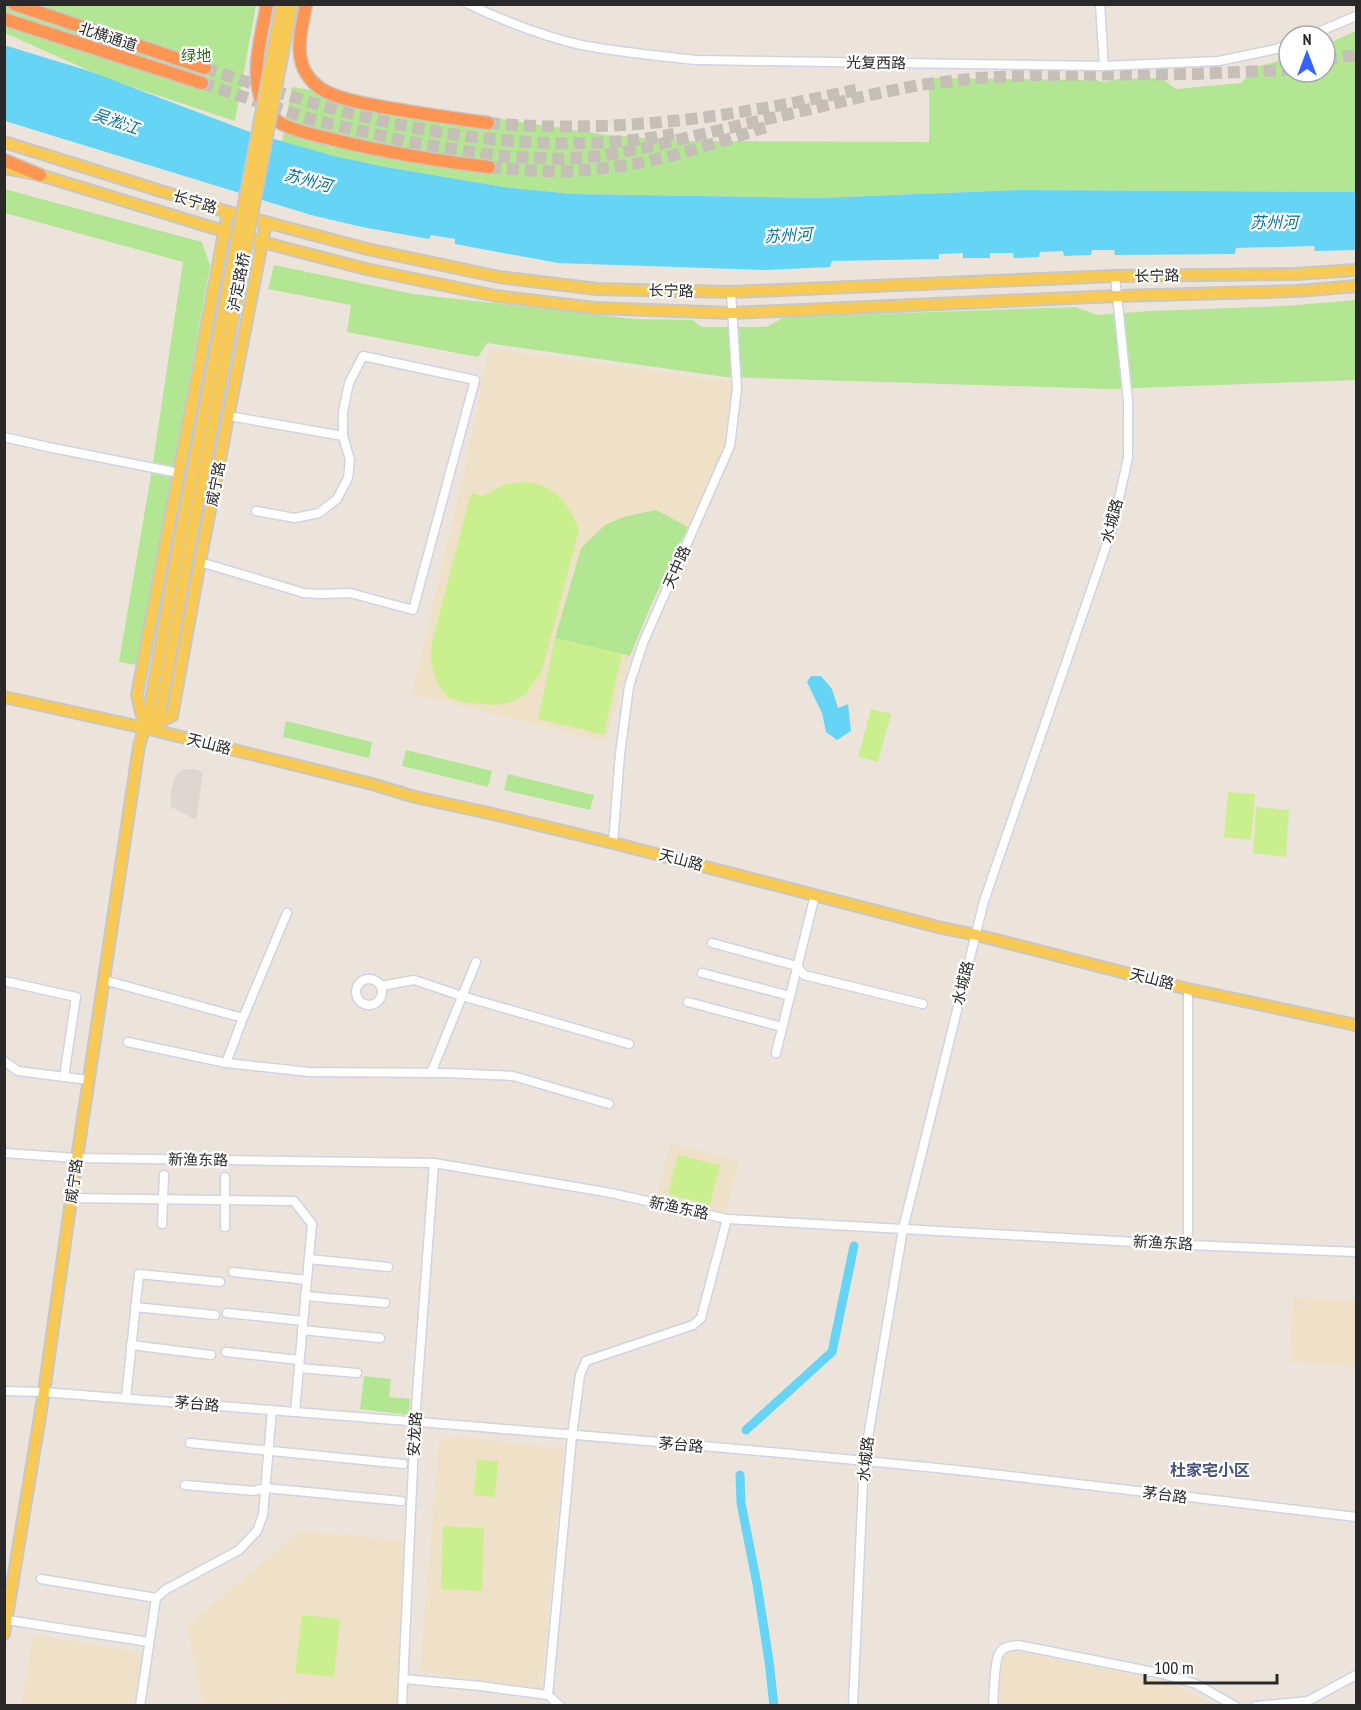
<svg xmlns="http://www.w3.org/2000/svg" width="1361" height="1710" font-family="'PT Sans Narrow','Noto Sans SC',sans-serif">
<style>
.education{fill:#efe1c8}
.green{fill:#b3e693}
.pitch{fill:#caef8e}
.plaza{fill:#dcd7d1}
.water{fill:#66d5f5}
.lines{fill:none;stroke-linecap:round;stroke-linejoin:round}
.canal{stroke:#66d5f5;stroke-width:9}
.highway-tunnel{stroke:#c5bfb7;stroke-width:12;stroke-dasharray:12 6;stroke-linecap:butt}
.minor-casing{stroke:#cfd4e3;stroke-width:11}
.major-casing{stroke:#c7c7c7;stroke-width:14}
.highway-casing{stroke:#c7c7c7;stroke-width:15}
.minor{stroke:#fff;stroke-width:8}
.major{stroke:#f8ca53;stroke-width:10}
.highway{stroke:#ff9552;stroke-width:12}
.major-bridge-casing{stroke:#c7c7c7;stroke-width:14;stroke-linecap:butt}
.major-bridge{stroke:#f8ca53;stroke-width:10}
.labels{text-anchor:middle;stroke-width:4.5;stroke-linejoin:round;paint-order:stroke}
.street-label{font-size:15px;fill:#292929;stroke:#fff}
.park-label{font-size:15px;fill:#2b6a15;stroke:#fff}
.water-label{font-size:16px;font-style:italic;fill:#0672a0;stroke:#fff}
.neighbourhood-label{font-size:16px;font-weight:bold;fill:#47537c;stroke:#fff}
</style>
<rect width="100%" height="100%" fill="#ece4da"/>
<g class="education">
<path d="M 489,348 L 732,382 L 728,438 L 714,473 L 651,605 L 630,656 L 606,742 L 412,694 L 465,468 Z"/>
<path d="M 670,1144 L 739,1161 L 726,1213 L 657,1196 Z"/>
<path d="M 1293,1297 L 1356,1301 L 1356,1367 L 1290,1361 Z"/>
<path d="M 460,1437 L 564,1449 L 541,1690 L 420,1671 L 439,1439 Z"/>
<path d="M 301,1531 L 405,1540 L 399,1705 L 319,1706 L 280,1702 L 265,1706 L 203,1705 L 187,1626 Z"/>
<path d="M 33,1635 L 143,1652 L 135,1705 L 21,1705 Z"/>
<path d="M 1011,1650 L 1170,1682 L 1215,1705 L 998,1706 L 1001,1657 Z"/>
</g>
<g class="green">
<path d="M 5,5 L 256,5 L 235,121 L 108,79 L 5,33 Z"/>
<path d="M 1356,31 L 1356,192 L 1021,190 L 819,198 L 573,194 L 504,187 L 386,167 L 334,156 L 282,142 L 292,87 L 607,135 L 682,141 L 929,142 L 929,78 L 1097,80 C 1103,83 1111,82 1117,79 L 1161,78 L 1176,89 L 1241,83 L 1256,67 L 1289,58 L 1289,72 L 1325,72 L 1325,45 Z"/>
<path d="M 4,189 L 202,242 L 210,266 L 137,665 L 119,662 L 151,475 L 183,262 L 5,213 Z"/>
<path d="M 274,265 L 413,294 L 635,319 L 692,320 L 702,327 L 766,327 L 784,317 L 1076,307 L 1097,315 L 1150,311 L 1283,306 L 1356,300 L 1356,380 L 1109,389 L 725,377 L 487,343 L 478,357 L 347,332 L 351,305 L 268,289 Z"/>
<path d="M 656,510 L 688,527 L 651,605 L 630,656 L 555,638 L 581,548 L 605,525 L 623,517 Z"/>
<path d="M 286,721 L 372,742 L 369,758 L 283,737 Z"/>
<path d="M 406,750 L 492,771 L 488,787 L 402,766 Z"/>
<path d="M 508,774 L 594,795 L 590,810 L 504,790 Z"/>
<path d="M 364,1376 L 391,1379 L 389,1397 L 410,1399 L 409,1415 L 360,1409 Z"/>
</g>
<g class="pitch">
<path d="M 522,482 C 553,482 569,503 579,530 L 542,671 L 525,695 L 509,703 L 494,705 L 466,703 L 449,698 L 438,685 L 433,671 L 431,658 L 432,642 L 471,493 L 483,496 L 505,484 Z"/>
<path d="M 555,638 L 622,654 L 604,735 L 538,719 Z"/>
<path d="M 871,709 L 891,714 L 878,762 L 858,757 Z"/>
<path d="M 1228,792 L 1255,794 L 1251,840 L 1224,837 Z"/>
<path d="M 1256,807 L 1289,810 L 1286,857 L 1253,853 Z"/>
<path d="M 678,1155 L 720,1165 L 710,1205 L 668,1194 Z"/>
<path d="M 477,1460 L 498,1461 L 495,1497 L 474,1495 Z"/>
<path d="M 443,1526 L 484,1528 L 482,1591 L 441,1589 Z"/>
<path d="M 302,1615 L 340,1619 L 334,1677 L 295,1673 Z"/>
</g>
<path class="plaza" d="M 183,769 L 193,769 L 203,772 L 196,820 L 171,807 L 171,792 L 175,776 Z"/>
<g class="water">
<path d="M 4,45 L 89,71 L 250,132 L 334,156 L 386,167 L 504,187 L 573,194 L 819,198 L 1021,190 L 1356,192 L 1356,250 L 1315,251 L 1314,246 L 1236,248 L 1235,254 L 1115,255 L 1114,250 L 1092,250 L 1091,255 L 1064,256 L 1063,251 L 1040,252 L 1039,257 L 1014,258 L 1013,253 L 990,253 L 990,258 L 963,258 L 963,253 L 939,254 L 939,259 L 832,261 L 830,267 L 765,270 L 558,263 L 455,244 L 455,239 L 431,235 L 429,239 L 362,227 L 311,215 L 5,121 Z"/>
<path d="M 811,676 L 821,676 L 832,689 L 838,708 L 848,704 L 851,731 L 837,740 L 826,732 L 822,713 L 807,682 Z"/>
</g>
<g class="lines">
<g class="canal">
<path d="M 746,1430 L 832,1352 L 854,1246"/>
<path d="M 740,1475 L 741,1503 L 757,1584 L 769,1661 L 774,1706"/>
</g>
<g class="highway-tunnel">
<path d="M 1325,59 L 1356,55"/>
<path d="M 205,68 C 241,80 277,92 313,103 C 424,136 559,156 674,134"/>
<path d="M 202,83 L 310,119 L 404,141 L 497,156 L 562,159 L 601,156 L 643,148 L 870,95 L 919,85 L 978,78 L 1035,75 L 1194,74 L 1289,70"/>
<path d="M 488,123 C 575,131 666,125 752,110 C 787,105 821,97 856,90"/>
<path d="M 489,167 C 521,170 554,173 586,170 C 647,166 711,145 769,126"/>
</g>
<g class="minor-casing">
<g id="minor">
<path d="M 468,4 C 504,21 542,36 581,45 C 619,52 657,56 696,60 L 1104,66 L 1219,61 L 1276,49 L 1289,44"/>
<path d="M 1100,4 L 1104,66"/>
<path d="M 1309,36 L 1356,16"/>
<path d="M 4,437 L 48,447 L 179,473"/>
<path d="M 256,511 L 295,518 L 319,513 L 337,499 L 348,478 L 350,460 L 343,436"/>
<path d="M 200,562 L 304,593 L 321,594 L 350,593 L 413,610 L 475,380 L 363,356 L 349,383 L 343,412 L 343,436 L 229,416"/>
<path d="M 613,843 L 620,754 L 629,686 L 643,643 L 730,446 L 737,389 L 731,292"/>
<path d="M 712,943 L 797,966 L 804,975 L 923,1004"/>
<path d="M 702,973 L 790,996"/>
<circle cx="369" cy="992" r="13"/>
<path d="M 104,980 L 243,1018 L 226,1063 L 128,1042"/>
<path d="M 4,981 L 76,997 L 64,1077"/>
<path d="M 381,986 L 414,980 L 462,996 L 629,1044"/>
<path d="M 1188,989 L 1188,1245"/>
<path d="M 688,1002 L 782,1027"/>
<path d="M 243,1018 L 287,913"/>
<path d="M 776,1053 L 815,895"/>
<path d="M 4,1061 L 18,1071 L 88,1080"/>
<path d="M 226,1063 L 309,1072 L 447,1073 L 513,1076 L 609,1104"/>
<path d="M 431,1073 L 476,962"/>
<path d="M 4,1153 L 77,1158 L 434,1163 L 611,1193 L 727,1219 L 1188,1245 L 1356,1252"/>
<path d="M 71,1198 L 294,1201 L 312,1224 L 295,1412"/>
<path d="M 162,1224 L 164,1175"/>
<path d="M 225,1227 L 225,1177"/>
<path d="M 309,1259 L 388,1267"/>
<path d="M 233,1272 L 307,1280"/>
<path d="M 305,1296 L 385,1303"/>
<path d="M 135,1307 L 215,1315"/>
<path d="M 227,1313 L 303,1321"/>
<path d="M 302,1330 L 380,1338"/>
<path d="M 131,1345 L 211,1355"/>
<path d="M 226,1352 L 299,1360"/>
<path d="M 299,1368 L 357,1373"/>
<path d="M 4,1391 L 44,1392 C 355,1417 665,1440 975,1472 C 1102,1486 1229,1502 1356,1517"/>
<path d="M 126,1398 L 139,1274 L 220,1282"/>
<path d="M 190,1443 L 403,1464"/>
<path d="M 185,1485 L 254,1491 L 265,1488 L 401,1501"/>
<path d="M 41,1579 L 156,1598"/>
<path d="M 7,1620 L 149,1642"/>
<path d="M 404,1679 L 480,1686 L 548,1695 L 560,1706"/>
<path d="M 548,1695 L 572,1436 L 580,1375 L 586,1361 L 693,1325 L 701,1318 L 727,1219"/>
<path d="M 140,1706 L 156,1598 L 165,1590 L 239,1550 L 257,1531 L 263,1515 L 272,1410"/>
<path d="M 402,1706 L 415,1422 L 434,1163"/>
<path d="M 853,1706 L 864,1461 L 903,1229 L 984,901 L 1112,529 L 1128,458 L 1128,401 L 1115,276"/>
<path d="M 993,1706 C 994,1694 994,1660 1000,1652 C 1004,1646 1012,1646 1018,1645 L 1163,1674 L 1196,1684 L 1235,1706"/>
<path d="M 1256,1706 L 1308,1701 L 1356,1675"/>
</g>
</g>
<g class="major-casing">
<g id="major">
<path d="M 4,142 L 228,212 L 367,249 L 499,277 L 597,289 L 731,292 L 1115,276 L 1295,274 L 1356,270"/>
<path d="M 4,168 L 40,175 L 243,237 L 366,269 L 496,296 L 595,308 L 732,313 L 1117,296 L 1298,291 L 1356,286"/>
<path d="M 4,697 L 145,728 L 372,784 L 415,797 L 493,814 L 613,843 L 942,928 L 977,935 L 1188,989 L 1356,1025"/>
<path d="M 149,724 L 160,713 L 187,560"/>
<path d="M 144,725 L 137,695 L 228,212"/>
<path d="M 145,728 L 172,716 L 200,562 L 266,222"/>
<path d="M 4,1634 L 44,1392 L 77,1158 L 139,746 L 149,712 L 176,559"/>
</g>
</g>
<g class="highway-casing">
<g id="highway">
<path d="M 14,4 L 205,68"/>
<path d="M 267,4 C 262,35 249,74 263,104 C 267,113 274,119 282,124 C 300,133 320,136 339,141 C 389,153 439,161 489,167"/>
<path d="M 306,4 C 303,23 296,45 302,64 C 306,77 317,88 329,93 C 344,100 362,103 378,106 C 415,113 451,118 488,123"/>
<path d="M 4,19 L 202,83"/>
<path d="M 4,160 L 40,175"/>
</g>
</g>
<use href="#minor" class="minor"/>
<use href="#major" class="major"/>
<use href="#highway" class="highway"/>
<g class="major-bridge-casing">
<g id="major-bridge">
<path d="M 176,559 L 282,4"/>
<path d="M 187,560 L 292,4"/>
</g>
</g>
<use href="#major-bridge" class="major-bridge"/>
</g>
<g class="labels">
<g class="street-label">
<text transform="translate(108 37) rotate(18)" y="5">北横通道</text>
<text transform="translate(876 63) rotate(1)" y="5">光复西路</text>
<text transform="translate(195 202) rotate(17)" y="5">长宁路</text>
<text transform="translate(1157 276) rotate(-1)" y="5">长宁路</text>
<text transform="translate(239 282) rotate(-79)" y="5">泸定路桥</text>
<text transform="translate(671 291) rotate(1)" y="5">长宁路</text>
<text transform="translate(216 484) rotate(-79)" y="5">威宁路</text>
<text transform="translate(1112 521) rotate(-75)" y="5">水城路</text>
<text transform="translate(677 567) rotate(-66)" y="5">天中路</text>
<text transform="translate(209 744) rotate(14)" y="5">天山路</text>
<text transform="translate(681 860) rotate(15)" y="5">天山路</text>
<text transform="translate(1152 979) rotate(14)" y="5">天山路</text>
<text transform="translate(963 983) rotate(-76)" y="5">水城路</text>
<text transform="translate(198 1160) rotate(1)" y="5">新渔东路</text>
<text transform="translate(74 1181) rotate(-82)" y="5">威宁路</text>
<text transform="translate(679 1208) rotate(12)" y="5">新渔东路</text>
<text transform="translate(1163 1243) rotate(3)" y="5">新渔东路</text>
<text transform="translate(197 1404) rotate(5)" y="5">茅台路</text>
<text transform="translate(415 1434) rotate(-87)" y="5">安龙路</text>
<text transform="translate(681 1445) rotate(5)" y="5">茅台路</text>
<text transform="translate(866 1459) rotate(-84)" y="5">水城路</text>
<text transform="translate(1165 1495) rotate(7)" y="5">茅台路</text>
</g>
<g class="park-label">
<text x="196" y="61">绿地</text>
</g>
<g class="water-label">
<text transform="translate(116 121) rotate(19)" y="6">吴淞江</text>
<text transform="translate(308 180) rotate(15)" y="6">苏州河</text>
<text x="1274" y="228">苏州河</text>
<text transform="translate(788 235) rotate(-3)" y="6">苏州河</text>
</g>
<g class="neighbourhood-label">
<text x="1210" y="1476">杜家宅小区</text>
</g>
</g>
<rect width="1361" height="1710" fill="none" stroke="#292929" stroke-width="12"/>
<g transform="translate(1307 54)"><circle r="28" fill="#ffffff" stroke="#a9a9a9" stroke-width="1.5"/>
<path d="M0-4.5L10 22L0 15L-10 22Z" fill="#3463ff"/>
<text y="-9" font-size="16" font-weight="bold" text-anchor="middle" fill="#292929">N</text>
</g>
<path d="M1145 1674v9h132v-9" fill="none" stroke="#292929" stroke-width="3"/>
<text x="1154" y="1674" font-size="18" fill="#292929" stroke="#ffffff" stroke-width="4.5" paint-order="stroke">100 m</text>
</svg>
